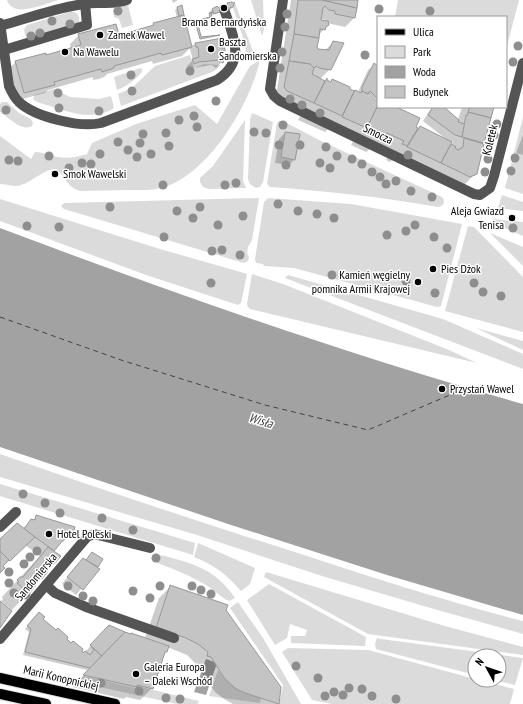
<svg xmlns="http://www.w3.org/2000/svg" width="523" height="704" font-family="'PT Sans Narrow',sans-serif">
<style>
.green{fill:#dbdbdb}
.water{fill:#a2a2a2}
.shadow{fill:#0003;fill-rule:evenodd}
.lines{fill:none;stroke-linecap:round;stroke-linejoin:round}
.ferry{stroke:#434343;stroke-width:1;stroke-dasharray:5 4;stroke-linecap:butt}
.building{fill:#c4c4c4;stroke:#989898}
.major-casing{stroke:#dbdbdb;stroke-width:12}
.minor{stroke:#545454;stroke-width:10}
.major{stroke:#000;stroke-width:10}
.tree{fill:#8e8e8e}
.poi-dot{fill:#000;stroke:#fff;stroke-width:1.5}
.labels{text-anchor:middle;stroke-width:3;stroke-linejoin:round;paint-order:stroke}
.poi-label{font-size:12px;fill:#000;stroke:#fff;text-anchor:start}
.street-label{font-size:12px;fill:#000;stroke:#fff}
.water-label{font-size:13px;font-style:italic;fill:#434343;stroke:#fff}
</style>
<rect width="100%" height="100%" fill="#fff"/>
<g class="green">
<path d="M 7,0 L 58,0 C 44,4 13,19 7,0 Z"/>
<path d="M 251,0 L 263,0 L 264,29 L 262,36 Z"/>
<path d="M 398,0 L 519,0 L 506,50 L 506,17 L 395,17 Z"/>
<path d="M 235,3 L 254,54 L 250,56 L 246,55 L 245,43 L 233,8 Z"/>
<path d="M 128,5 L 133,25 L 122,28 L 119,19 L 114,17 L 113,10 L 118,7 Z"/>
<path d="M 69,12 C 77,11 80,15 79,23 L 30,38 L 25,35 L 24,29 L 27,25 Z"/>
<path d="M 190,55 L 194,68 L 204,64 L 220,65 L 217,69 L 212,72 L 121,106 L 118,94 L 132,88 L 155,66 Z"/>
<path d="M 260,60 C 250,104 210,172 165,187 C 153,191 141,190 129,190 C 112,190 96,191 80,191 C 64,186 64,171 54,169 C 41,171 27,186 16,186 C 11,186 5,184 0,184 L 0,136 L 31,159 L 35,152 C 43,152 50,156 58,157 C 68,159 77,157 87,154 L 92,143 L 136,124 L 195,105 L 217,124 L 250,66 Z"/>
<path d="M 140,68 L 142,69 L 142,72 C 135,80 127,86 117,90 L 114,77 Z"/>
<path d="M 54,89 L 70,97 L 99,99 L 111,96 L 114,108 C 94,121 71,113 50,106 C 44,104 37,103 33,99 L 35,95 Z"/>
<path d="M 2,102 L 7,102 L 19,113 L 31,119 L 33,123 L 32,126 C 22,132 9,118 0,112 L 0,104 Z"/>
<path d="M 252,113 L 273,122 L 263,182 L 260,187 L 256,188 L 250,184 L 248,179 L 250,120 Z"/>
<path d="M 523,117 L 523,194 L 505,188 Z"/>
<path d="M 245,120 L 243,181 L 246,188 L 209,189 L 203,187 L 200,182 L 200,178 L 213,166 Z"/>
<path d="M 279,121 L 283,121 L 321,141 L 442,197 L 444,200 C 444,204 443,206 438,207 C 382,197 326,191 270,187 L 267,184 L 277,123 Z"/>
<path d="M 502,195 L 523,202 L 523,211 L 498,208 Z"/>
<path d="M 259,198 L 252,240 L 248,247 L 247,253 L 249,257 L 248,261 L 244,263 L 64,209 L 61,206 L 64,203 Z"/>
<path d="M 268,198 L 351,204 L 462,224 L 441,306 L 437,307 L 294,268 L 264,266 L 263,264 L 256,263 L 255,259 L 264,202 Z"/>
<path d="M 0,199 L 160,249 L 244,273 L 247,274 L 241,303 L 238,305 L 146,275 L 0,221 Z"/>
<path d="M 494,219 L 523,222 L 523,236 L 493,223 Z"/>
<path d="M 468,226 L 474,227 L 523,277 L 523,332 L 445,311 Z"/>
<path d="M 490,233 L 523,247 L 523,266 Z"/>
<path d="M 252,274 L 283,284 L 449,350 L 477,363 L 250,309 L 248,307 L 247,304 Z"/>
<path d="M 288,275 L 443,319 L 523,354 L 523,369 L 285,278 Z"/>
<path d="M 476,328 L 523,341 L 523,350 Z"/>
<path d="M 0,454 C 100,489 200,522 301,554 C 374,578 448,602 523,621 L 523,634 L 434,609 L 325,577 L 197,535 L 0,477 Z"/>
<path d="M 0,484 L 195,543 L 193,555 L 0,496 Z"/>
<path d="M 198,543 L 255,568 L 250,584 L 241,591 C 226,574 216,566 194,557 Z"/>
<path d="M 161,555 C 192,563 216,569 235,598 L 229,601 C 221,598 216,591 209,587 C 192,576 173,569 155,562 Z"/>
<path d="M 266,572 L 445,626 L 523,647 L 523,655 L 368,634 L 264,577 Z"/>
<path d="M 269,584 L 366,637 L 365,646 L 291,643 L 291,636 L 305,636 L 307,630 L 290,624 L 287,638 L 275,645 L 247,600 Z"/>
<path d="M 238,602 L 263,638 L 301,704 L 279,704 L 283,685 L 230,608 Z"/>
<path d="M 377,638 L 381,639 L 523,658 L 515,685 L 494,680 L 499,680 L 499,656 L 475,656 L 475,675 L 376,649 L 375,644 Z"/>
<path d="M 288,648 L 368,650 L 475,679 L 475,680 L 480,680 L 514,689 L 510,704 L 332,704 L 312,700 L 282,652 Z"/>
<path d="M 218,670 C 231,688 241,692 261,698 L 260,703 L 209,696 Z"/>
<path d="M 83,676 L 136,688 L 137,686 L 199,701 L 198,704 L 177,704 L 77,682 Z"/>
</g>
<g class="water">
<path d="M 0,228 C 172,293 346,354 523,404 L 523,615 L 387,575 L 231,525 L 0,447 Z"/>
<path d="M 206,659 L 217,663 L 206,695 L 194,692 Z"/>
</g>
<g class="shadow">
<path d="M 172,0 L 178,0 L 173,3 Z"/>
<path d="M 291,0 L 357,0 L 354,18 L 345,27 L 327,23 L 324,29 L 318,36 L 316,47 L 318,50 L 325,50 L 334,42 L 330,69 L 320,79 L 330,83 L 332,80 L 354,92 L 358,92 L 368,70 L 374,65 L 378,67 L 378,107 L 394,107 L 414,127 L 418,129 L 420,127 L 446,140 L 446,139 L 423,121 L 432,107 L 442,107 L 458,120 L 462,107 L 493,107 L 482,144 L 476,173 L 464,185 L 397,155 L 390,162 L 386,160 L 388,157 L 370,149 L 366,152 L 351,145 L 356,136 L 334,126 L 336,121 L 325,132 L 298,120 L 303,111 L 276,96 ZM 321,19 L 327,20 L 326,22 L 320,21 ZM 451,141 L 453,142 L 451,146 L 449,145 Z"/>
<path d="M 228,4 L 233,7 L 230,10 L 220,11 L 211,16 L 209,12 L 212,10 L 217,8 L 219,9 Z"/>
<path d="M 177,8 L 183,15 L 191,45 L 224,41 L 220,44 L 220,49 L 224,50 L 220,54 L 222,62 L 216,68 L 211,65 L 188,69 L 187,66 L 193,60 L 190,49 L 189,49 L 182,56 L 153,64 L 152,61 L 107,74 L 104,77 L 99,79 L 93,80 L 93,77 L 48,90 L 45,93 L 15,101 L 7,70 L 16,62 L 46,56 L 71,49 L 70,44 L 79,35 L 118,36 L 150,27 L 153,24 L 177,18 L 175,10 Z"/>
<path d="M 285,133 L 295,159 L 289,165 L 275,163 L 279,139 Z"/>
<path d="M 523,135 L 523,155 L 516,153 Z"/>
<path d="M 36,517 L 72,533 L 63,542 L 61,542 L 53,551 L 60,556 L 34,585 L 28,593 L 12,610 L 1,601 L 3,599 L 2,597 L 40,556 L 25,545 L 2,567 L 0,572 L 0,541 L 22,529 Z"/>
<path d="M 92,553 L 102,559 L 96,568 L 98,569 L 76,595 L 62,584 L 77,565 L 86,561 Z"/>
<path d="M 170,587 L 225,610 L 278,703 L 277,704 L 233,704 L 224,699 L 215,692 L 199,669 L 196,667 L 196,664 L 187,655 L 167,647 L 152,688 L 140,700 L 126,697 L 124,699 L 73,687 L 97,662 L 96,661 L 87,670 L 23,655 L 29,632 L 25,629 L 36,616 L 42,619 L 83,654 L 110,626 L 130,635 L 145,638 L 159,598 Z"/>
</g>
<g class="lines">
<path class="ferry" d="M 0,317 L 121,360 L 265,405 L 368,430 L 459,391"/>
</g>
<g class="building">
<path d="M 298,0 L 322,0 L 357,8 L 355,18 L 335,14 L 335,11 L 329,10 L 325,6 L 323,8 L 321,20 L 328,21 L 329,25 L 326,27 L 325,30 L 320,29 L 319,38 L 294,34 Z"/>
<path d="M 322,0 L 358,0 L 357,8 Z"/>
<path d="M 231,2 L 235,3 L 234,4 L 233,7 L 220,11 L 220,12 L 214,14 L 212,9 L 217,6 L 219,8 L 227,6 L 227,3 Z"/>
<path d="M 182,5 L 184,15 L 179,16 L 177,7 Z"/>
<path d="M 213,12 L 211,14 L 212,17 L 197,21 L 201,36 L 201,37 L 220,35 L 200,39 L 195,21 L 210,17 L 209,13 Z"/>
<path d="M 184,15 L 192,47 L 162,55 L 161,53 L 114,66 L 114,68 L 102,72 L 101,69 L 54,82 L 55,85 L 24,93 L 15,61 L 46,53 L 46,55 L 81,45 L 78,34 L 116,24 L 119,35 L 154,25 L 153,23 Z"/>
<path d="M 294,34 L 319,38 L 317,47 L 318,49 L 329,50 L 333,41 L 344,43 L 331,70 L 319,68 L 316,66 L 314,68 L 310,64 L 289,61 Z"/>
<path d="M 223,37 L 225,41 L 221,42 L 221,48 L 225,48 L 225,51 L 221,51 L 221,58 L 224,59 L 223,63 L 218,60 L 199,62 L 194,64 L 192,59 L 199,57 L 198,47 L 196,47 L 195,43 L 217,39 Z"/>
<path d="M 289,61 L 310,64 L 314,68 L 312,74 L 325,81 L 314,103 L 287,91 L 284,87 Z"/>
<path d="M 374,63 L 378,66 L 378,99 L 370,91 L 368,94 L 362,91 L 362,87 Z"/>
<path d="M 327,78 L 327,80 L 331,82 L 332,79 L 350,87 L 350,89 L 354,91 L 355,90 L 342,116 L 314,103 Z"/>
<path d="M 355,90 L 361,93 L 362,91 L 368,94 L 370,91 L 378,99 L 378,105 L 367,128 L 342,117 Z"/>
<path d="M 378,105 L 378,107 L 396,107 L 420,118 L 416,127 L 418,128 L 407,146 L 402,144 L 404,141 L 387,133 L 385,135 L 383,136 L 367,128 Z"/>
<path d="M 433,107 L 444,107 L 459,120 L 458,122 L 465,124 L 462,137 L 455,135 L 428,115 Z"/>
<path d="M 470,107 L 494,107 L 491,118 L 468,112 Z"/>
<path d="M 468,112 L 491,118 L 484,143 L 462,137 L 466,115 L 468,115 Z"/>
<path d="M 420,126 L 452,142 L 441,163 L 407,147 Z"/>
<path d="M 285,132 L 300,134 L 295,160 L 281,157 Z"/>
<path d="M 464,138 L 484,144 L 477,174 L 470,177 L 441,163 L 451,144 L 456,147 L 455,148 L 458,150 L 463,147 Z"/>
<path d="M 36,515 L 75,527 L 73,534 L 69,533 L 54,551 L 24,529 L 31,519 L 35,520 Z"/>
<path d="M 17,523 L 35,537 L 10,561 L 0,551 L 0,539 Z"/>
<path d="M 48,547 L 61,556 L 54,564 L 50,561 L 45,568 L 48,571 L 42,579 L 38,576 L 33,583 L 36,585 L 29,594 L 17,583 L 19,582 L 17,580 L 20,577 L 23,577 Z"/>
<path d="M 0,551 L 9,560 L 3,566 L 5,568 L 0,573 Z"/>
<path d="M 92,552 L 103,559 L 98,567 L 86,560 Z"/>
<path d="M 83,558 L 100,569 L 83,590 L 67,577 Z"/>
<path d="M 170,585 L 228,605 L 226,610 L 281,687 L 279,704 L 245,693 L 235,688 L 225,679 L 211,657 L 207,656 L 208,652 L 198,644 L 186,638 L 156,628 Z"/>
<path d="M 0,601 L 12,611 L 0,628 Z"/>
<path d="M 39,612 L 45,617 L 43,619 L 56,630 L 58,628 L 68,637 L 67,639 L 71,643 L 73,641 L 83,649 L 82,651 L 83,653 L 85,651 L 90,655 L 94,650 L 90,645 L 102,656 L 90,668 L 25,652 L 31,629 L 27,626 Z"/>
<path d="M 109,625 L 125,632 L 102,656 L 90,645 Z"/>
<path d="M 125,632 L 131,634 L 131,633 L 169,646 L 167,652 L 165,652 L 153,689 L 137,685 L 137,687 L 83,675 Z"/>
</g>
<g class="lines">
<g class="major-casing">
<g id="major">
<path d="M 0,678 L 115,704"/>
<path d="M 0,694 L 46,704"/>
</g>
</g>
<g class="minor">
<path d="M 283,0 L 270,89 L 274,96 L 280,101 L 474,194 L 480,195 L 490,188 L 494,176 L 523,63"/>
<path d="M 0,23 L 9,86 C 12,93 14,97 19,102 C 35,117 80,128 101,123 L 217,80 C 247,61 233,36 224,9"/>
<path d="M 0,26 C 26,19 58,7 84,4 C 99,1 113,6 127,0"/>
<path d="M 4,50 L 87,25 L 85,3"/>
<path d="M 0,527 L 16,512"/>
<path d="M 46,585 L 55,593 L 86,607 L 174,638"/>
<path d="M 0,639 L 87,537 L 94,534 L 150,548"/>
</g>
<use href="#major" class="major"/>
</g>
<g class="tree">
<circle cx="379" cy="9" r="4.5"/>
<circle cx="118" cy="11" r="4.5"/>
<circle cx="430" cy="11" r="4.5"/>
<circle cx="287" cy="14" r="4.5"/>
<circle cx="52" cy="21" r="4.5"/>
<circle cx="70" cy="24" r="4.5"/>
<circle cx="285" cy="27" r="4.5"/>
<circle cx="40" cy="33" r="4.5"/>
<circle cx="31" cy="36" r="4.5"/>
<circle cx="518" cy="46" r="4.5"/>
<circle cx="282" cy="52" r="4.5"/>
<circle cx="365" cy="55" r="4.5"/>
<circle cx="513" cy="62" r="4.5"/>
<circle cx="280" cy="68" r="4.5"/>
<circle cx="190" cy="71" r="4.5"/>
<circle cx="131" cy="75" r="4.5"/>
<circle cx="132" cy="91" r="4.5"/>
<circle cx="58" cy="93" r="4.5"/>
<circle cx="290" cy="99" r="4.5"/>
<circle cx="216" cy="101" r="4.5"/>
<circle cx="302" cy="105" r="4.5"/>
<circle cx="59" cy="108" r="4.5"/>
<circle cx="6" cy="110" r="4.5"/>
<circle cx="99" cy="111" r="4.5"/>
<circle cx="320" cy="113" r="4.5"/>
<circle cx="194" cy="116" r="4.5"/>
<circle cx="179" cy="120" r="4.5"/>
<circle cx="497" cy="124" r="4.5"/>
<circle cx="283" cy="125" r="4.5"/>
<circle cx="197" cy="127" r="4.5"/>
<circle cx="254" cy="132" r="4.5"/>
<circle cx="166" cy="133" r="4.5"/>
<circle cx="266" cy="133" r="4.5"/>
<circle cx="143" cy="134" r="4.5"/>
<circle cx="494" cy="135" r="4.5"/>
<circle cx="118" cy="142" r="4.5"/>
<circle cx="140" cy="143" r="4.5"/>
<circle cx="279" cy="145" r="4.5"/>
<circle cx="300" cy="145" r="4.5"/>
<circle cx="169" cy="146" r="4.5"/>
<circle cx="326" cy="147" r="4.5"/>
<circle cx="128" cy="150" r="4.5"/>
<circle cx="100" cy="154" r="4.5"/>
<circle cx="151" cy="154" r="4.5"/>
<circle cx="408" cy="155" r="4.5"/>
<circle cx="49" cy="156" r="4.5"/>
<circle cx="337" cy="156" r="4.5"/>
<circle cx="137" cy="157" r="4.5"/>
<circle cx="515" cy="158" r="4.5"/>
<circle cx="352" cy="159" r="4.5"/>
<circle cx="488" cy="159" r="4.5"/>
<circle cx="9" cy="160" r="4.5"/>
<circle cx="18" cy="161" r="4.5"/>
<circle cx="82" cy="163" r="4.5"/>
<circle cx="320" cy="163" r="4.5"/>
<circle cx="91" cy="164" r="4.5"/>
<circle cx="362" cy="164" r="4.5"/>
<circle cx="286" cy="165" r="4.5"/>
<circle cx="69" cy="168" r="4.5"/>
<circle cx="330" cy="168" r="4.5"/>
<circle cx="511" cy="171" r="4.5"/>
<circle cx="372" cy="172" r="4.5"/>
<circle cx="485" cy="172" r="4.5"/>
<circle cx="380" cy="177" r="4.5"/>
<circle cx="396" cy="181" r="4.5"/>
<circle cx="236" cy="183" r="4.5"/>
<circle cx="386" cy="184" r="4.5"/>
<circle cx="163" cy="185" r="4.5"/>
<circle cx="225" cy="185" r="4.5"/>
<circle cx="411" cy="191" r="4.5"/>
<circle cx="432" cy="197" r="4.5"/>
<circle cx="278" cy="204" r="4.5"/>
<circle cx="110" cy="207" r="4.5"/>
<circle cx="200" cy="207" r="4.5"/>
<circle cx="177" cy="211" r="4.5"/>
<circle cx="298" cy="211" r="4.5"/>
<circle cx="317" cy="214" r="4.5"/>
<circle cx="243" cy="216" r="4.5"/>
<circle cx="193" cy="218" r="4.5"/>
<circle cx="334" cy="218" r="4.5"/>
<circle cx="218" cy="225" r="4.5"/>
<circle cx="415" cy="225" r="4.5"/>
<circle cx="27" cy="226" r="4.5"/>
<circle cx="59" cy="227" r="4.5"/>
<circle cx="513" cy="228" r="4.5"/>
<circle cx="406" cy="231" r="4.5"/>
<circle cx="387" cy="235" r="4.5"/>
<circle cx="164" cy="237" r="4.5"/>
<circle cx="434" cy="237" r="4.5"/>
<circle cx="447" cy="248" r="4.5"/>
<circle cx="222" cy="250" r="4.5"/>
<circle cx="212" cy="251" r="4.5"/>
<circle cx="240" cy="255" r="4.5"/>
<circle cx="332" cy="275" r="4.5"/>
<circle cx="406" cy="281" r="4.5"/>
<circle cx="211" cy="283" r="4.5"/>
<circle cx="474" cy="283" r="4.5"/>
<circle cx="483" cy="292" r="4.5"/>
<circle cx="435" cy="293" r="4.5"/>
<circle cx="501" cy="296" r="4.5"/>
<circle cx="23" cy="494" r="4.5"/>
<circle cx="45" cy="503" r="4.5"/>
<circle cx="60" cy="513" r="4.5"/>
<circle cx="102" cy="518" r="4.5"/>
<circle cx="133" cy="530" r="4.5"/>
<circle cx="37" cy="551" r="4.5"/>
<circle cx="30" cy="557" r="4.5"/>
<circle cx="156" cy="558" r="4.5"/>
<circle cx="24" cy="564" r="4.5"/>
<circle cx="9" cy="572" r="4.5"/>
<circle cx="9" cy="583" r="4.5"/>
<circle cx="68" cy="586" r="4.5"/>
<circle cx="160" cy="586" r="4.5"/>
<circle cx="192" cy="586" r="4.5"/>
<circle cx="201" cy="590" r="4.5"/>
<circle cx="133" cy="591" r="4.5"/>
<circle cx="14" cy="593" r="4.5"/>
<circle cx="211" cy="594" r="4.5"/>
<circle cx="26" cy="595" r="4.5"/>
<circle cx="83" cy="596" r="4.5"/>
<circle cx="150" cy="598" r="4.5"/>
<circle cx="93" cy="601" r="4.5"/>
<circle cx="296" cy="666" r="4.5"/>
<circle cx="318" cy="678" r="4.5"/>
<circle cx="101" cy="683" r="4.5"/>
<circle cx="349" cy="688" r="4.5"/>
<circle cx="362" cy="689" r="4.5"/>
<circle cx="139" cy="691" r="4.5"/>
<circle cx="334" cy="692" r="4.5"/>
<circle cx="343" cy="695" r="4.5"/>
<circle cx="325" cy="696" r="4.5"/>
<circle cx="372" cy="696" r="4.5"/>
<circle cx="166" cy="698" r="4.5"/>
<circle cx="180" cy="699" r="4.5"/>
<circle cx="396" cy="699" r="4.5"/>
</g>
<g class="poi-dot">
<circle cx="224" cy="8" r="4"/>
<circle cx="100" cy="35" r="4"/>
<circle cx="211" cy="49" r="4"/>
<circle cx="65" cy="52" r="4"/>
<circle cx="55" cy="174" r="4"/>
<circle cx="512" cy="218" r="4"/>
<circle cx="433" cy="269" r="4"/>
<circle cx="418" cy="282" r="4"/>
<circle cx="442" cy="389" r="4"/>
<circle cx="49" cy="534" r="4"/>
<circle cx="136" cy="674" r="4"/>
</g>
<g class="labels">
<g class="poi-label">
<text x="224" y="26" text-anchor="middle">Brama Bernardyńska</text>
<text x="108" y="39">Zamek Wawel</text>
<text x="219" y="46">Baszta<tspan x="219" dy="14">Sandomierska</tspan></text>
<text x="73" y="56">Na Wawelu</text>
<text x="63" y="178">Smok Wawelski</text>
<text x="504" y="215" text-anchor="end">Aleja Gwiazd<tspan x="504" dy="14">Tenisa</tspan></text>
<text x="441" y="273">Pies Dżok</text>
<text x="410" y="279" text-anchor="end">Kamień węgielny<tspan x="410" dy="14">pomnika Armii Krajowej</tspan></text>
<text x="450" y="393">Przystań Wawel</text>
<text x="57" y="538">Hotel Poleski</text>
<text x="144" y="671">Galeria Europa<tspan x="144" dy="14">– Daleki Wschód</tspan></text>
</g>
<g class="street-label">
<text transform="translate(378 134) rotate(26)" y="4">Smocza</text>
<text transform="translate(490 140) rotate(-76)" y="4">Koletek</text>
<text transform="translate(36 577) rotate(-50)" y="4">Sandomierska</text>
<text transform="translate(61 678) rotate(13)" y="4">Marii Konopnickiej</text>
</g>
<g class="water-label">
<text transform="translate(261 420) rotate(17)" y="5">Wisła</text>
</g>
</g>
<rect x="377" y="16" width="130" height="92" fill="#ffffff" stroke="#999999"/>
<rect x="385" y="29" width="20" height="6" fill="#000000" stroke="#999999"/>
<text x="413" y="36" font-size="12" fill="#000000">Ulica</text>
<rect x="385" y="46" width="20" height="12" fill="#dbdbdb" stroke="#999999"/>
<text x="413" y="56" font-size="12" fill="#000000">Park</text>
<rect x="385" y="66" width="20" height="12" fill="#a2a2a2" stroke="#999999"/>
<text x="413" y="76" font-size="12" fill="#000000">Woda</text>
<rect x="385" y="86" width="20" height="12" fill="#c4c4c4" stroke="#999999"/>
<text x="413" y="96" font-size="12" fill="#000000">Budynek</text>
<g transform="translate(487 668) rotate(310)"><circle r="19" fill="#ffffff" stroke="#999999"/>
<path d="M0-3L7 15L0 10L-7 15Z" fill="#000000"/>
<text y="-6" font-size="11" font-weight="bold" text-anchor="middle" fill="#000000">N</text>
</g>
</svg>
